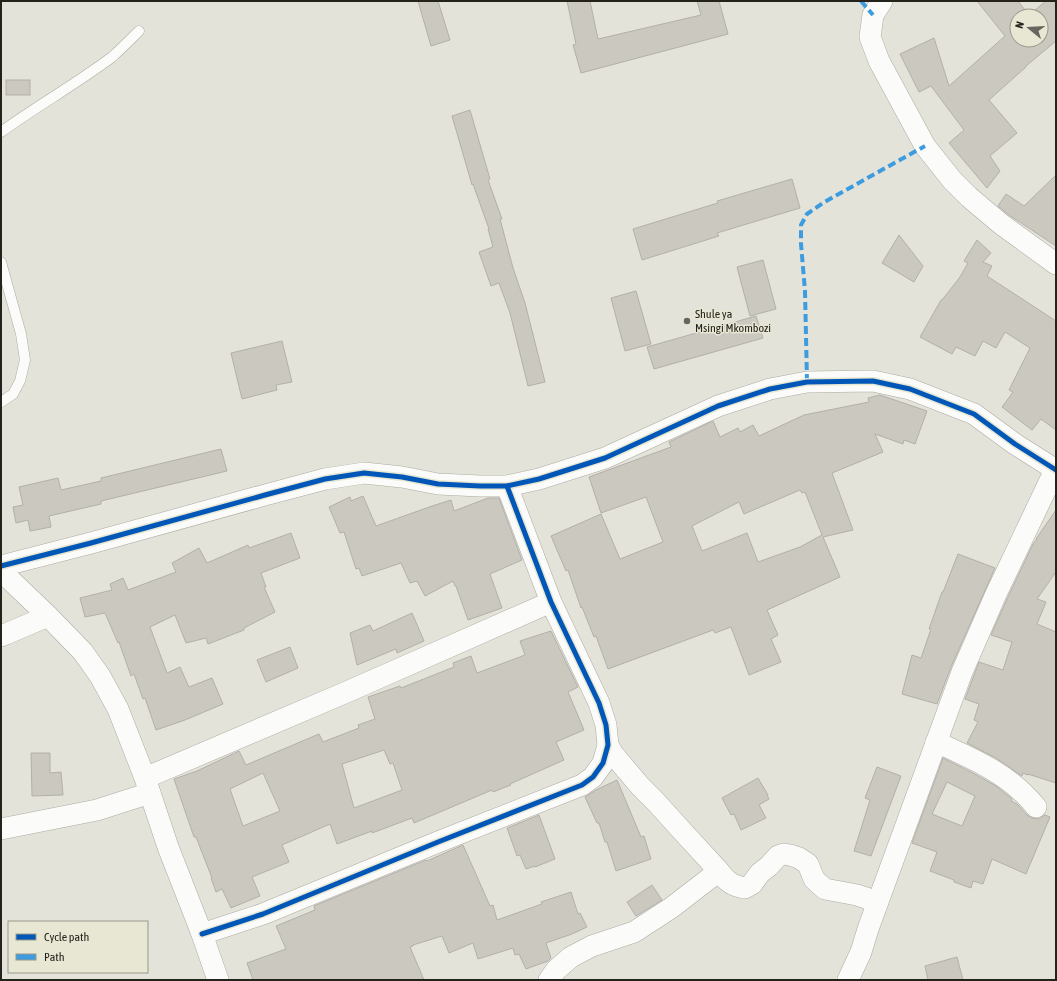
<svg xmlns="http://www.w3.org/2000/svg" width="1057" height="981" font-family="'Asap Condensed',sans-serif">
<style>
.building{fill:#cbc8c0;stroke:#b2b0a9;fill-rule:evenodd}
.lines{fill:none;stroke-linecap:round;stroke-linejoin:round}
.lane-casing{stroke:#acaba3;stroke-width:11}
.street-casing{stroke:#acaba3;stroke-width:22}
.lane{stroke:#fbfbf9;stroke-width:10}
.street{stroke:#fbfbf9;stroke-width:21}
.quiet{stroke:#3c9cdf;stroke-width:4;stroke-dasharray:8 4;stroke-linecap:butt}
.cycleway-casing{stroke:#e8e7d4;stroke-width:8}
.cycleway{stroke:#0057b8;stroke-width:5}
.poi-dot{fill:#67665e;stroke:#e8e7d4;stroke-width:1.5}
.labels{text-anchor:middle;stroke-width:3;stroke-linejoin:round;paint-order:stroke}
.poi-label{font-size:12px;fill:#23221b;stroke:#e8e7d4;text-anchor:start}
</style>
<rect width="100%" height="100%" fill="#e4e3d9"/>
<g class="building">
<path d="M 418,1 L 438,1 L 450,40 L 431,46 Z"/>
<path d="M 567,1 L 590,1 L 598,39 L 701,15 L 697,1 L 719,1 L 728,34 L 581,73 L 573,45 L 576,44 Z"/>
<path d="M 977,1 L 1018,1 L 1029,15 L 1046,1 L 1056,1 L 1056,41 L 1026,66 L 1026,67 L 989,100 L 1017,133 L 990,156 L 1000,171 L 987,188 L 949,143 L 964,130 L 931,86 L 919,92 L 900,54 L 934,38 L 949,86 L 1005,36 ZM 1017,16 L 1041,16 L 1041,40 L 1017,40 Z"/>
<rect x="6" y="80" width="24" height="15"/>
<path d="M 470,110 L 490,179 L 488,180 L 502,219 L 500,219 L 513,268 L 525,303 L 545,382 L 528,386 L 510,313 L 499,283 L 491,286 L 479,252 L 493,247 L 488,229 L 489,229 L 473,184 L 472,185 L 452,116 Z"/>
<path d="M 1056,175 L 1056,246 L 1009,215 L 998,206 L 1006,194 L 1024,206 Z"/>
<path d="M 792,179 L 800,208 L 717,233 L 719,236 L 642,260 L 633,229 L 718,203 L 717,201 Z"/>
<path d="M 899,235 L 923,266 L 914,282 L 882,263 Z"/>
<path d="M 977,240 L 991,253 L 983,262 L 992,266 L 987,276 L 1056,321 L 1056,430 L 1041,419 L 1032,430 L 1002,407 L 1013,392 L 1009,390 L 1030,348 L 1005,332 L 996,348 L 983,341 L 975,356 L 956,347 L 952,354 L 920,337 L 941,300 L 942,300 L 960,277 L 968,263 L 964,261 Z"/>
<path d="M 763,260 L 776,309 L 750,316 L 737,267 Z"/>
<path d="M 636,291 L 651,344 L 625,351 L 611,298 Z"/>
<path d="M 756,316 L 763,338 L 654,369 L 647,347 Z"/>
<path d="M 282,341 L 292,382 L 276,385 L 277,390 L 242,399 L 231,353 Z"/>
<path d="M 880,395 L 927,411 L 915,444 L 904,440 L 903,444 L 875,434 L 883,452 L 832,473 L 853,530 L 823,537 L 840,577 L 767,610 L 778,635 L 771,639 L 781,662 L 749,675 L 731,627 L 715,633 L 713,630 L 608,669 L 596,636 L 594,637 L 582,607 L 581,608 L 568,570 L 566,571 L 551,536 L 601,514 L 620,559 L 663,542 L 646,497 L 601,513 L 589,477 L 671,447 L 669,442 L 713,421 L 720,437 L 738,428 L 740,432 L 753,425 L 759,436 L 804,415 L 869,402 L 868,398 ZM 800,490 L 802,493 L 805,492 L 822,535 L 800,547 L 758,562 L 747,533 L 702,551 L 692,526 L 739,502 L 744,514 Z"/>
<path d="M 221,449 L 227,471 L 101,501 L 101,504 L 49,516 L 51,527 L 30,531 L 28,520 L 16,523 L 13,507 L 23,505 L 19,487 L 58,478 L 61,490 L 101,481 L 101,478 Z"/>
<path d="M 363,496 L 376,526 L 432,506 L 451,500 L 454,511 L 488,498 L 499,498 L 522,560 L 490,574 L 502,608 L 468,620 L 456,586 L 455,586 L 453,581 L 425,596 L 417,581 L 410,583 L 401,563 L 362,576 L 359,568 L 356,569 L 344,532 L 340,533 L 329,507 L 350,497 L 351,501 Z"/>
<path d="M 1056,510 L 1056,572 L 1037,599 L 1046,602 L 1037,624 L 1056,632 L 1056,783 L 1028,774 L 1028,775 L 1023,773 L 1022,776 L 996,758 L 967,743 L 978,722 L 974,720 L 979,704 L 965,699 L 979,662 L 1003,670 L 1012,642 L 991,635 L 1007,599 L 1033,544 L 1037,539 L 1036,539 Z"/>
<path d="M 291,533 L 300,558 L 261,573 L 266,587 L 264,587 L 275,612 L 244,628 L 244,630 L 208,644 L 206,638 L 186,643 L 175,615 L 150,627 L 167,673 L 180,667 L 189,687 L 212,678 L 223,704 L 185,720 L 156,730 L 145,698 L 143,699 L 134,674 L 131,676 L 119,642 L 118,643 L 105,613 L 85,617 L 80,598 L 112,590 L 110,584 L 123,578 L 128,590 L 176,572 L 172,563 L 199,548 L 207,563 L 248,545 L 249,548 Z"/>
<path d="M 958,554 L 995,568 L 951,667 L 937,704 L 902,694 L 912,655 L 921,658 L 931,629 L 929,629 L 942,592 L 943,592 Z"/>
<path d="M 412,613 L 424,641 L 397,653 L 396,649 L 357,665 L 350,633 L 370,625 L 373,631 Z"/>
<path d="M 551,631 L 578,687 L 568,692 L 584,730 L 556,742 L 564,760 L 510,784 L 511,785 L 493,792 L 492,790 L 414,823 L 412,818 L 372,833 L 372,831 L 337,844 L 330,824 L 282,845 L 289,862 L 252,877 L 260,896 L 231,908 L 222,889 L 216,892 L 211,878 L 212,878 L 196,837 L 194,837 L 174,779 L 197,771 L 239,751 L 246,765 L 319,734 L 323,742 L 359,728 L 358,725 L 375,719 L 368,697 L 400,686 L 401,688 L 454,667 L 453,663 L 471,656 L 477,673 L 525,655 L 520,641 ZM 384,750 L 390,764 L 393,763 L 402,790 L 354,808 L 342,764 ZM 263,773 L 280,811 L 243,826 L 230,789 Z"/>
<path d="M 290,647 L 298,668 L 266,682 L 257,660 Z"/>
<path d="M 31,753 L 50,753 L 50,773 L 61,772 L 63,795 L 32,796 Z"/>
<path d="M 943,758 L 971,772 L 996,786 L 1007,795 L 1012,799 L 1011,801 L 1017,804 L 1027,815 L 1032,818 L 1039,819 L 1045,815 L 1050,817 L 1026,874 L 992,859 L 983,884 L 973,881 L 971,888 L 954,882 L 954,880 L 930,871 L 937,852 L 912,843 ZM 947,782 L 975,796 L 962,826 L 932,814 Z"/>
<path d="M 877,767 L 901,776 L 871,856 L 854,851 L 870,800 L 865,798 Z"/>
<path d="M 758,778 L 768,795 L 767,795 L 769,799 L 759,805 L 766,818 L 741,830 L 734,814 L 731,815 L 722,798 Z"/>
<path d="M 617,780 L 641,837 L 644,836 L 651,859 L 616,871 L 607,842 L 605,842 L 599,823 L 597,823 L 585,797 L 596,790 Z"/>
<path d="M 539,815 L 555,859 L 535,867 L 535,866 L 526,869 L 520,855 L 517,856 L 507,828 Z"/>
<path d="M 463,845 L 490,906 L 493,905 L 497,920 L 542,904 L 541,902 L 571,892 L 578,914 L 580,913 L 587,927 L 572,934 L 546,943 L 551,958 L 548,961 L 526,969 L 519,954 L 515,955 L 513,948 L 478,959 L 473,943 L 449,953 L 442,936 L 413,945 L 413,946 L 410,947 L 424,980 L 253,980 L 247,963 L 286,949 L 276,926 L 315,910 L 314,906 L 426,860 L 427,861 Z"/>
<path d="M 652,885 L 662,900 L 636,916 L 627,902 Z"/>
<path d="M 957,957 L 963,980 L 928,980 L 925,966 Z"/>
</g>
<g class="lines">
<g class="lane-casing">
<g id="lane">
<path d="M 1,132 C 37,106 76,84 112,57 C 121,49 130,40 139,31"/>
<path d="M 1,262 L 21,334 L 25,360 L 20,381 L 13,394 L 1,402"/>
</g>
</g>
<g class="street-casing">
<g id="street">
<path d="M 882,1 L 873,15 L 870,37 L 879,61 L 925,146 L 952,180 L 969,197 L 1001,224 L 1056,264"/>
<path d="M 1,566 L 91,543 L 265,495 L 325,479 L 364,473 L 402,477 L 438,484 L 480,486 L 507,486 L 539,479 L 605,458 L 718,406 L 770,389 L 807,382 L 873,381 L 910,389 L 974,414 L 1015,444 L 1056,470"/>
<path d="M 1,571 L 48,616 L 83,652 L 100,676 L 118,709 L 145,778 L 168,847 L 202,934 L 218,980"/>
<path d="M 1,636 L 6,634 L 48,616"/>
<path d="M 936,742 C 972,758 1011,775 1036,807"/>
<path d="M 608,745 L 613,754 L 640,786 L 656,802 L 684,833 L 718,870 C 726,881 732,886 745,888 L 752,884 L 760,873 L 769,866 L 778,856 L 784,854 L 790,855 L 799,858 L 808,864 L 814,879 L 818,883 L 825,889 L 857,895 L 866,898 L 877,904"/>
<path d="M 145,778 L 349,691 L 551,602"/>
<path d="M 1,829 L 97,810 L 150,793"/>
<path d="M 202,934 L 263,914 L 438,842 L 582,785 L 593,777 L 603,763 L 608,745 L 606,725 L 599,703 L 551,602 L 507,486"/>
<path d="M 549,980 L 556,970 L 571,957 L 592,946 L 634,932 L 671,908 L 710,878 L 718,870"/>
<path d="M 848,980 L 861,952 L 868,929 L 962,672 L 996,594 L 1055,470"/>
</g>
</g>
<use href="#lane" class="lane"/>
<use href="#street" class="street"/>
<g class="quiet">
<path d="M 861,1 L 873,15"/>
<path d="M 807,382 L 805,291 L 801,244 L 801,225 L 807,214 L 823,203 L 837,195 L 925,146"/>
</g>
<g class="cycleway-casing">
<g id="cycleway">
<path d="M 1,566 L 91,543 L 265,495 L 325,479 L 364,473 L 402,477 L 438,484 L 480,486 L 507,486 L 539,479 L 605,458 L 718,406 L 770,389 L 807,382 L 873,381 L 910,389 L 974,414 L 1015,444 L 1056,470"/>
<path d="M 202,934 L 263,914 L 438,842 L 582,785 L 593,777 L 603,763 L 608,745 L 606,725 L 599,703 L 551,602 L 507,486"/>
</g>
</g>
<use href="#cycleway" class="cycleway"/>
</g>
<circle class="poi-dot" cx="687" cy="321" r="4"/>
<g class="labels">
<g class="poi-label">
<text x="695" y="318">Shule ya<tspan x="695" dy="14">Msingi Mkombozi</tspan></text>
</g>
</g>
<rect width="1057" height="981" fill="none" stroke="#23221b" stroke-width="4"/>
<rect x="8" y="921" width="140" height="52" fill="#e8e7d4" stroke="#99988a"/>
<rect x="16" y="934" width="20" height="6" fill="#0057b8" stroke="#99988a"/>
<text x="44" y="941" font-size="12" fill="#23221b">Cycle path</text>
<rect x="16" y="954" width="20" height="6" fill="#3c9cdf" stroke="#99988a"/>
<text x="44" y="961" font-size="12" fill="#23221b">Path</text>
<g transform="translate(1029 28) rotate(288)"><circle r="19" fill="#e8e7d4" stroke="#99988a"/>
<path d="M0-3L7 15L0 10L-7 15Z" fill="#67665e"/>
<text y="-6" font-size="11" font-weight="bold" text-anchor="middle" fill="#23221b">N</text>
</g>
</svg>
